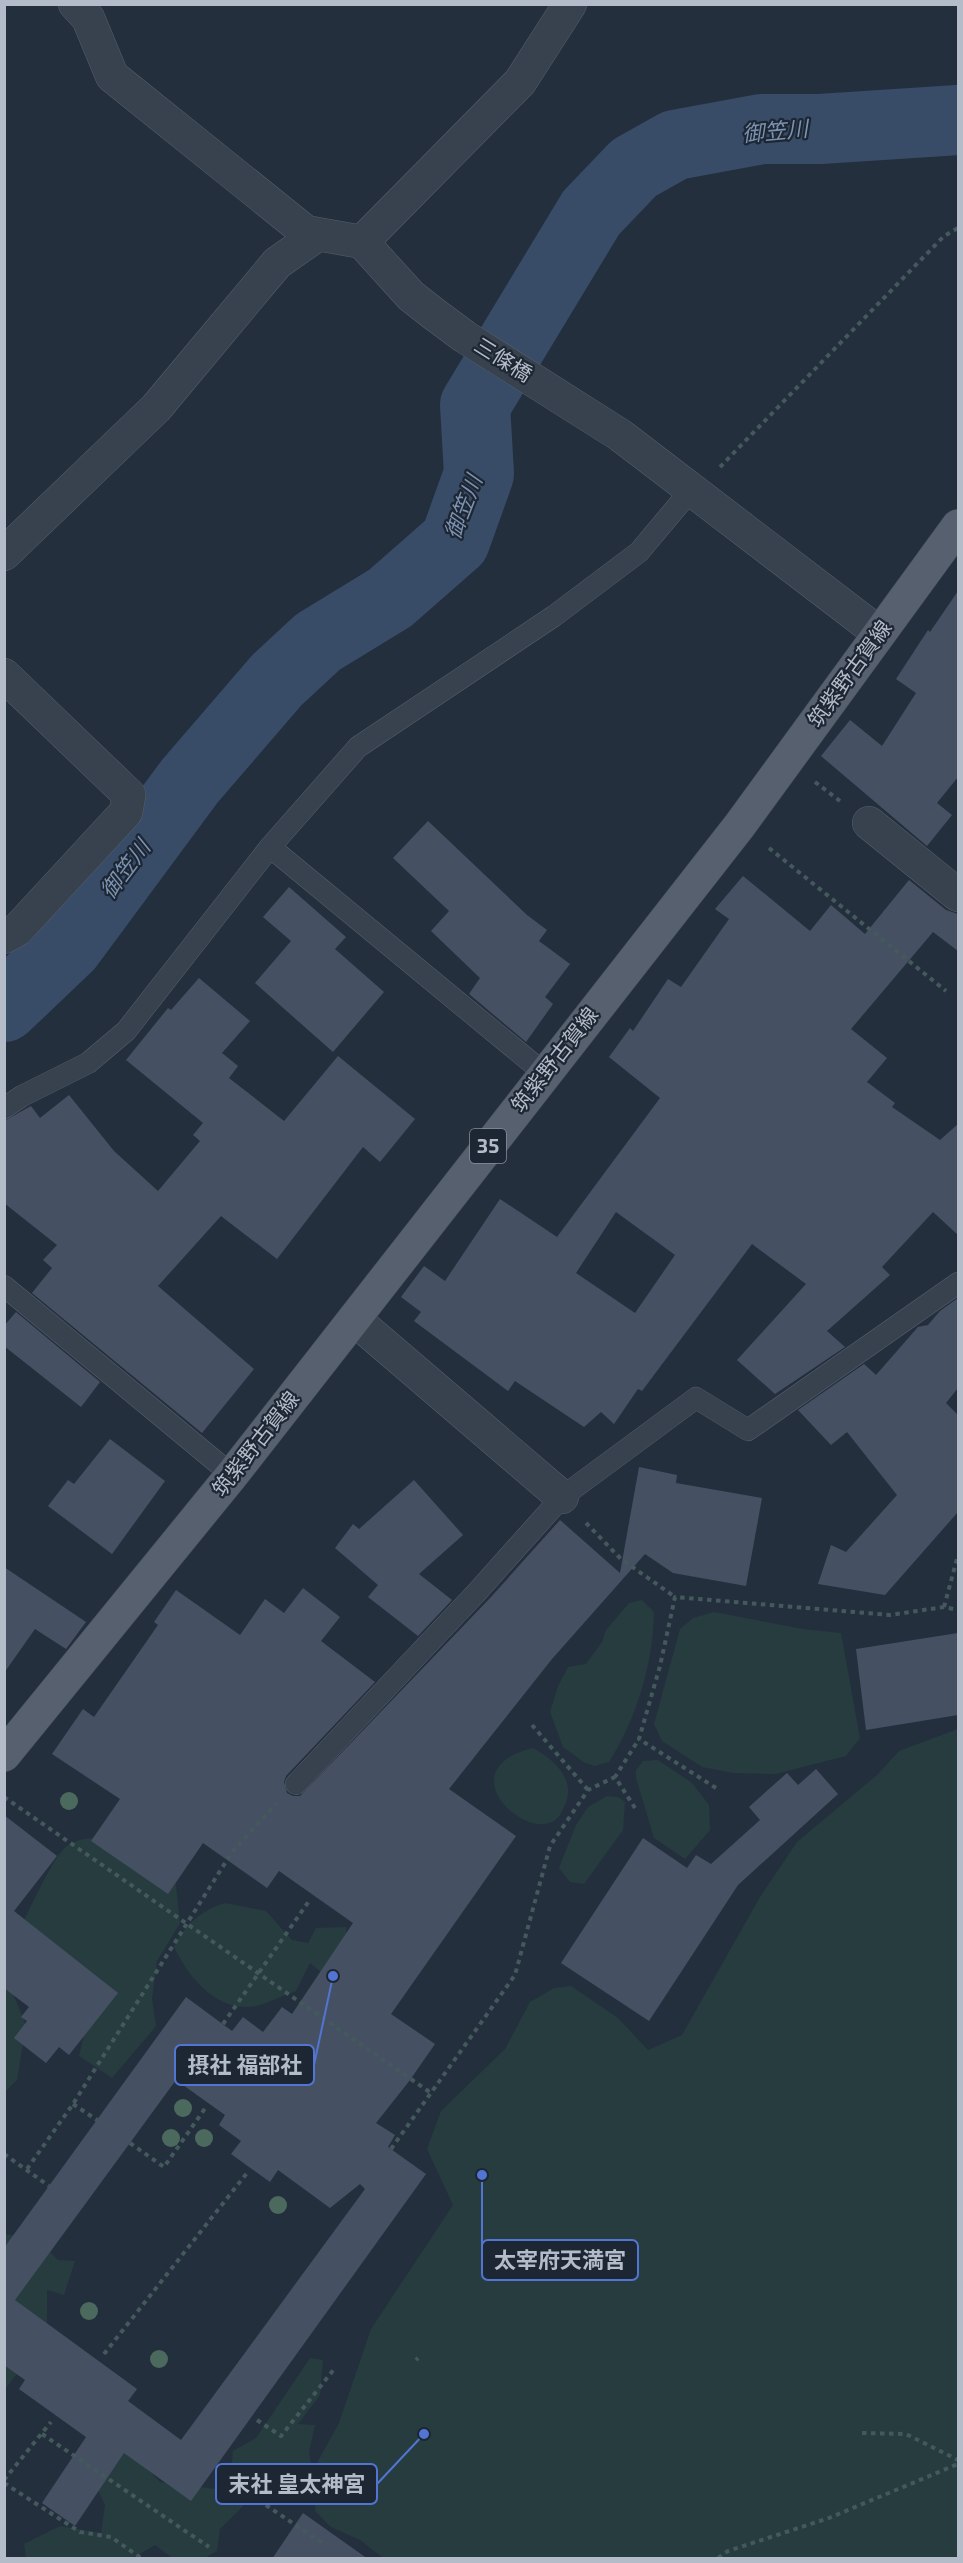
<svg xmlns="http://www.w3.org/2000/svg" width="963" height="2563" font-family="'Exo 2','Noto Sans JP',sans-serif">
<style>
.green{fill:#263c3f}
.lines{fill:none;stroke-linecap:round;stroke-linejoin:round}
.river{stroke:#394c67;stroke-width:70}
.building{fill:#455162;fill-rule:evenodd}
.lane-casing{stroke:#565f6c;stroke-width:22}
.street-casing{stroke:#565f6c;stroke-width:34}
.primary-casing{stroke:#414a57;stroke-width:34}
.path{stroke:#44595c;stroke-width:4;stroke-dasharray:4.5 4.5;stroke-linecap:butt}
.lane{stroke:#38414e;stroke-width:21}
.street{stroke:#38414e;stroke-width:33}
.primary{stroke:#56606e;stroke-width:33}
.tree{fill:#4b6a5d}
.labels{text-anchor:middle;stroke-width:4.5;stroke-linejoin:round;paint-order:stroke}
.shield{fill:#1d2633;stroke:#878f9c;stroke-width:1.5}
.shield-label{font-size:20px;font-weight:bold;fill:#b4bcc9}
.street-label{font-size:21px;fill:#b4bcc9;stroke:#1d2633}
.water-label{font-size:22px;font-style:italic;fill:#7c92b1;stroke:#1d2633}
.leader{fill:none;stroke:#5274d3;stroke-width:2}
.callout-dot{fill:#5274d3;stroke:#1d2633;stroke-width:2}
.callout{fill:#1d2633;stroke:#5274d3;stroke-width:2}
.callout-label{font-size:22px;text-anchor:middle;font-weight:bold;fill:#b4bcc9}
</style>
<rect width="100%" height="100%" fill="#242f3e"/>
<g class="green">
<path d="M 642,1600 L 654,1612 C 653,1664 637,1718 609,1762 L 595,1766 L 585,1763 L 563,1747 L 550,1712 L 558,1686 L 568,1667 L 586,1664 L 602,1642 L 606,1630 L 629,1603 Z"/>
<path d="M 714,1612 L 803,1629 L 841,1633 L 860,1738 L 846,1756 L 775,1774 L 733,1773 L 702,1767 L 662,1741 L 654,1724 L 680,1629 L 693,1618 Z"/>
<path d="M 958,1729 L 958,2558 L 383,2558 L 360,2540 L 331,2527 L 315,2511 L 318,2461 L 339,2423 L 371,2329 L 453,2205 L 427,2149 L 441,2111 L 505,2049 L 530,2002 L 554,1988 L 571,1986 L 618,2018 L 648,2050 L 682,2035 L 760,1897 L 797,1842 L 877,1775 L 899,1751 Z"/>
<path d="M 533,1748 C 548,1757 566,1769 568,1789 C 569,1797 564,1808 560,1815 C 535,1851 442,1770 533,1748 Z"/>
<path d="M 658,1760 L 692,1783 L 709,1805 L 710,1830 L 685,1859 L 654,1838 L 636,1778 L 636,1770 L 643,1761 Z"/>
<path d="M 607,1796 L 618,1797 L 625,1802 L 623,1830 L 584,1884 L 570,1882 L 559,1868 L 576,1825 L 588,1807 Z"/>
<path d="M 132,1839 L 174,1867 L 180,1923 L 157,1961 L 152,1999 L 156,2026 L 112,2078 L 79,2056 L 95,1988 L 24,1920 C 33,1903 53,1857 67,1846 C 82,1834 114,1839 132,1839 Z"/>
<path d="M 225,1903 L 266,1911 L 292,1940 L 308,1943 L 316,1928 L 346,1927 L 346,1957 L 323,1974 L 310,1963 L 296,1991 C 283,1995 269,2003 256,2006 C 217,2013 189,1978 174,1947 C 183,1926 203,1909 225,1903 Z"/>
<path d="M 5,1987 L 10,1987 L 26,2025 L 17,2080 L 5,2092 Z"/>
<path d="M 5,2234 L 36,2239 L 58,2260 L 75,2261 L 64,2295 L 47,2290 L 47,2336 L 5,2389 Z"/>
<path d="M 310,2358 L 323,2360 L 320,2395 L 298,2424 L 315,2425 L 309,2453 L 315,2481 L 295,2477 L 278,2497 L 252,2497 L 220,2529 L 217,2551 L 205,2558 L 172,2558 L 155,2545 L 133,2558 L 26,2558 L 24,2544 L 60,2526 L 101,2533 L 105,2505 L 85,2462 L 121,2442 L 160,2482 L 215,2489 L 231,2471 L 233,2451 L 256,2438 Z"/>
</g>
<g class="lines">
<path class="river" d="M 4,1007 L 68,946 L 190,781 L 277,680 L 318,642 L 390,598 L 455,541 L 479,474 L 475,405 L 591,213 L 634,168 L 675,145 L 762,129 L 820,129 L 958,120"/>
</g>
<g class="building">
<path d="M 958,591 L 958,777 L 937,803 L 952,815 L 927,846 L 821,756 L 850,720 L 882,746 L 916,693 L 896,679 L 928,630 L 930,632 Z"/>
<path d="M 428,821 L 527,915 L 547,930 L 539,941 L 570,964 L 545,997 L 553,1004 L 526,1042 L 469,994 L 480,978 L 431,931 L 449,911 L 393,858 Z"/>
<path d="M 743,876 L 810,931 L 831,905 L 865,934 L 909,880 L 946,910 L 958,914 L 958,951 L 933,932 L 851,1029 L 887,1058 L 867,1082 L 895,1103 L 892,1107 L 940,1140 L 958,1124 L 958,1235 L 933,1212 L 882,1267 L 890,1275 L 827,1331 L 845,1347 L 775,1394 L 737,1360 L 806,1284 L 752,1244 L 642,1391 L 638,1389 L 614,1424 L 601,1412 L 584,1427 L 515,1381 L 508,1391 L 414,1321 L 421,1312 L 401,1297 L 424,1266 L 445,1281 L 500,1199 L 557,1237 L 660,1098 L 609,1057 L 630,1028 L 633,1031 L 668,979 L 681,987 L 729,919 L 715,909 ZM 616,1212 L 675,1255 L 635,1313 L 576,1273 Z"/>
<path d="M 289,887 L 346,937 L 335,949 L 384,992 L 333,1052 L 255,983 L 291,941 L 263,917 Z"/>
<path d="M 199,978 L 250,1021 L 222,1053 L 238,1066 L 229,1078 L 284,1121 L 338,1056 L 415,1119 L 380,1162 L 363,1147 L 277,1259 L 221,1216 L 158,1286 L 254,1369 L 202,1433 L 32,1293 L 52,1268 L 43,1260 L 57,1245 L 4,1203 L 4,1121 L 31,1106 L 40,1118 L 69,1095 L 114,1151 L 158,1191 L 200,1141 L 193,1135 L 203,1123 L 126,1060 L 168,1008 L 171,1010 Z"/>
<path d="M 958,1298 L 958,1388 L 946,1403 L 958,1415 L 958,1512 L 885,1595 L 818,1584 L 831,1545 L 846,1552 L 897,1495 L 847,1432 L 831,1445 L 798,1410 L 864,1364 L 876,1375 L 918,1327 L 928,1325 L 940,1311 Z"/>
<path d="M 16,1312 L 100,1382 L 81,1407 L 4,1346 L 4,1326 Z"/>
<path d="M 110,1439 L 165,1481 L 112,1554 L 48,1506 L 68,1480 L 74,1484 Z"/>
<path d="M 639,1467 L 677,1475 L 676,1483 L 762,1498 L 746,1586 L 673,1573 L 645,1554 L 552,1659 L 449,1789 L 516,1836 L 391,2014 L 435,2044 L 410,2080 L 376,2123 L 395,2135 L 388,2147 L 426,2174 L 191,2501 L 124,2453 L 75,2526 L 42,2503 L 86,2437 L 19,2389 L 25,2380 L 4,2365 L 4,2248 L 186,1997 L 232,2031 L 243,2017 L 263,2032 L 282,2007 L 292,2014 L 353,1923 L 279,1871 L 267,1888 L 203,1843 L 168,1894 L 91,1841 L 120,1799 L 52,1754 L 83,1709 L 94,1717 L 158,1625 L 154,1622 L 176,1590 L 240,1635 L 265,1599 L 284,1613 L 303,1588 L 340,1617 L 321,1641 L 375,1682 L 286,1776 L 284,1782 L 287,1793 L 293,1796 L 300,1796 L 492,1596 L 560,1520 L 620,1573 ZM 176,2080 L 225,2115 L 219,2125 L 241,2141 L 231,2154 L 270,2182 L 278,2170 L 330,2208 L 360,2184 L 365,2189 L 181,2440 L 128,2401 L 137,2389 L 15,2300 Z"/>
<path d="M 414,1480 L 463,1535 L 419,1574 L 452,1600 L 418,1636 L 368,1597 L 378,1585 L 335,1548 L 353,1524 L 359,1529 Z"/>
<path d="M 4,1567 L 86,1622 L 66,1649 L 35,1629 L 4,1673 Z"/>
<path d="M 958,1633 L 958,1715 L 866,1730 L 856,1649 Z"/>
<path d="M 816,1769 L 838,1794 L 738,1885 L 649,2021 L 561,1963 L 643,1838 L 687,1868 L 696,1855 L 711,1864 L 760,1820 L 749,1807 L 787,1773 L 798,1785 Z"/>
<path d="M 4,1815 L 57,1856 L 14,1911 L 118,1993 L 69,2055 L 59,2047 L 46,2063 L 14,2038 L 27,2021 L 21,2017 L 29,2007 L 4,1988 Z"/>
<path d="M 303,2513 L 368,2559 L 272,2559 Z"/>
</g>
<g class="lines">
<g class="lane-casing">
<g id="lane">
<path d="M 270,847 L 544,1073"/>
<path d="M 4,1108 L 22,1096 L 88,1063 L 126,1031 L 270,847 L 358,747 L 554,616 L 639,552 L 691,490"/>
<path d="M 4,1286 L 232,1475"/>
<path d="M 296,1784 L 477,1592 L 562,1497 L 696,1398 L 748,1430 L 958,1283"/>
</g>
</g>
<g class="street-casing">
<g id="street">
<path d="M 75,4 L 88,18 L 112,76 L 306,232 L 362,242 L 411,296 L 434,314 L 465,337 L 620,435 L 879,633"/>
<path d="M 362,242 L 520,82 L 570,4"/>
<path d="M 4,554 L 156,408 L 277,263 L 317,235"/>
<path d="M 4,675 L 129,795 L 126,812 L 17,930 L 4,937"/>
<path d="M 869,823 L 958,895"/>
<path d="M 354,1319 L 562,1497"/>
</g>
</g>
<g class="primary-casing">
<path id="primary" d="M 4,1755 L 232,1475 L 740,825 L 958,526"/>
</g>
<g class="path">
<path d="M 720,467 L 944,236 L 958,228"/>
<path d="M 815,782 L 840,801"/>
<path d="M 769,848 L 946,991"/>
<path d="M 586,1523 L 621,1559 L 675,1597"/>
<path d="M 944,1607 L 958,1555"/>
<path d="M 532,1725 L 588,1790"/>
<path d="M 716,1788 L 639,1739 L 660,1666 L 675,1597 L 890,1615 L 944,1607 L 958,1610"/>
<path d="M 4,1797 L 431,2093"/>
<path d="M 635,1808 L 615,1777 L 639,1739"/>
<path d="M 223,2024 L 309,1901"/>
<path d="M 73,2104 L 97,2120"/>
<path d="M 130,2143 L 164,2167 L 206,2107"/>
<path d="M 391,2149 L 515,1975 L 550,1846 L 588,1790 L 615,1777"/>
<path d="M 4,2154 L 49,2186"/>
<path d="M 27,2169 L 73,2104 L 232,1852 L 276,1804"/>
<path d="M 104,2354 L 247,2173"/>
<path d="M 416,2360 L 418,2358"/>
<path d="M 257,2420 L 281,2436 L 335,2368"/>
<path d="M 862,2433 L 906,2434 L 958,2460"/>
<path d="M 42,2434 L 209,2547"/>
<path d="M 221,2475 L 324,2544"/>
<path d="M 4,2480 L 51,2422"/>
<path d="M 4,2483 L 80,2532 L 111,2537 L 141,2558"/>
<path d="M 718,2558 L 728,2551 L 829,2518 L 958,2464"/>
</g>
<use href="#lane" class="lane"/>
<use href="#street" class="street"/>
<use href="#primary" class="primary"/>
</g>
<g class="tree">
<circle cx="69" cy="1801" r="9"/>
<circle cx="183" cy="2108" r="9"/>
<circle cx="171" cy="2138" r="9"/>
<circle cx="204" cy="2138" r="9"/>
<circle cx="278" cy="2205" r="9"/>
<circle cx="89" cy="2311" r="9"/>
<circle cx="159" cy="2359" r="9"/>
</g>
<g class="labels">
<rect class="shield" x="470" y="1129" width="36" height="34" rx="4.5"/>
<g class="shield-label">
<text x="488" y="1153">35</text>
</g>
<g class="street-label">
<text transform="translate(503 360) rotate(32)" y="7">三條橋</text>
<text transform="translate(850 674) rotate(-54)" y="7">筑紫野古賀線</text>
<text transform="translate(555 1060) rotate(-52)" y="7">筑紫野古賀線</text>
<text transform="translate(256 1444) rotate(-52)" y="7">筑紫野古賀線</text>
</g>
<g class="water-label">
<text transform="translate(775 131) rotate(-5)" y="8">御笠川</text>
<text transform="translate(463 507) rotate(-69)" y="8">御笠川</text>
<text transform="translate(125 869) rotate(-53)" y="8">御笠川</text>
</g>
</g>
<path class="leader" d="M333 1976L314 2065M482 2175L482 2260M424 2434L377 2484"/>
<g class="callout-dot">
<circle cx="333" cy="1976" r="6"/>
<circle cx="482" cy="2175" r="6"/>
<circle cx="424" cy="2434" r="6"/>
</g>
<g class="callout">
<rect x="175" y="2045" width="139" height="40" rx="6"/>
<rect x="482" y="2240" width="156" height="40" rx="6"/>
<rect x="216" y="2464" width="161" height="40" rx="6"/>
</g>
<g class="callout-label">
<text x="245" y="2073">摂社 福部社</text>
<text x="560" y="2268">太宰府天満宮</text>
<text x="297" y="2492">末社 皇太神宮</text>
</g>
<rect width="963" height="2563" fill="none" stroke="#b4bcc9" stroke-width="12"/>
</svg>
